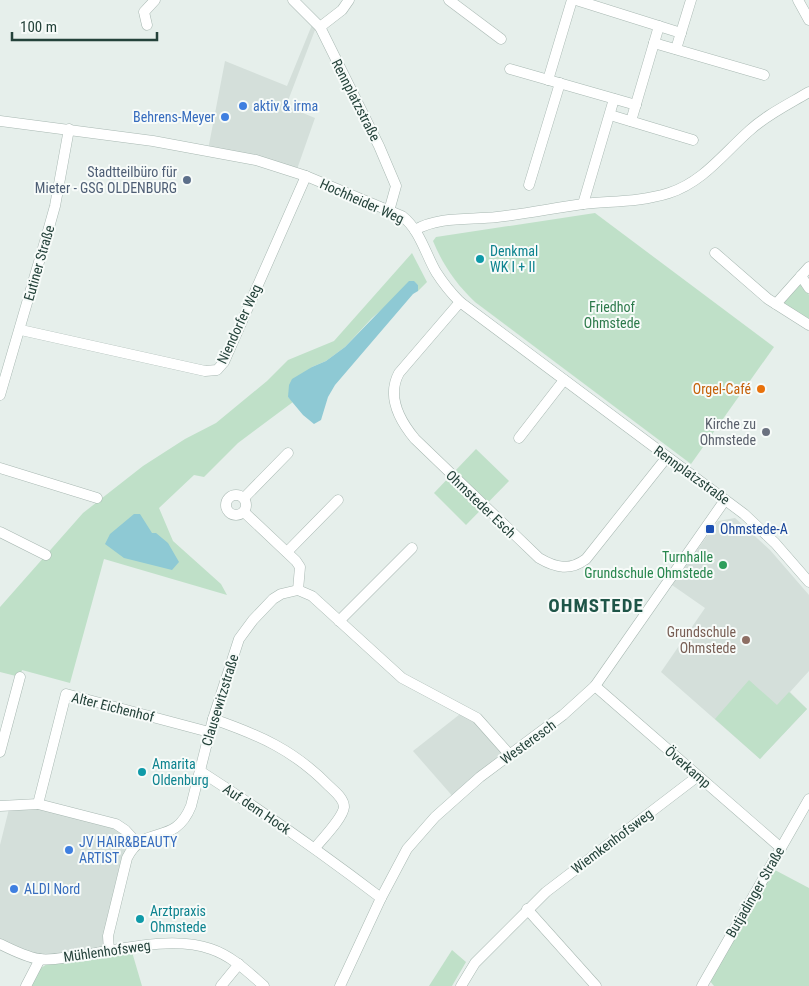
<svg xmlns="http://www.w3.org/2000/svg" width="809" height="986" font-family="'Roboto Condensed',sans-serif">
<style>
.built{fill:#d4dfda}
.green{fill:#bfe0c8}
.water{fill:#8ec9d4}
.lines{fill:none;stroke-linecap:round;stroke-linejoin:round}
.minor-casing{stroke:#a8b8b2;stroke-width:11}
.minor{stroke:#fff;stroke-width:10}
.shop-dot{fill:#3f7fe0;stroke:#f7fbf9;stroke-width:2}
.service-dot{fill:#5c6f8a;stroke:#f7fbf9;stroke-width:2}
.culture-dot{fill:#0f9aa8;stroke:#f7fbf9;stroke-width:2}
.food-dot{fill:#e8710a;stroke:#f7fbf9;stroke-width:2}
.worship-dot{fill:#6b7280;stroke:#f7fbf9;stroke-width:2}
.transit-dot{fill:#1a4fb4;stroke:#f7fbf9;stroke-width:2}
.leisure-dot{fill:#2e9e5b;stroke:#f7fbf9;stroke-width:2}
.education-dot{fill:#8d6e63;stroke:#f7fbf9;stroke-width:2}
.labels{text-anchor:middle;stroke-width:4;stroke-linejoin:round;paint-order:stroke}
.street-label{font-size:14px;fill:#24423a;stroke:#f7fbf9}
.shop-label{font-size:14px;fill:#366cbe;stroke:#f7fbf9;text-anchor:start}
.service-label{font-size:14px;fill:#4e5e75;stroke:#f7fbf9;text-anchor:end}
.culture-label{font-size:14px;fill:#0d838f;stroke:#f7fbf9;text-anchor:start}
.park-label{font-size:14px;fill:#2d7a4b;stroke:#f7fbf9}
.food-label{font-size:14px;fill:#c56008;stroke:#f7fbf9;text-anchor:end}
.worship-label{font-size:14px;fill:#5b616d;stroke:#f7fbf9;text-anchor:end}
.transit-label{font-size:14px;fill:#164399;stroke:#f7fbf9;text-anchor:start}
.leisure-label{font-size:14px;fill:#27864d;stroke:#f7fbf9;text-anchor:end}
.education-label{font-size:14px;fill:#785e54;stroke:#f7fbf9;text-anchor:end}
.district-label{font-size:19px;font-weight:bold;letter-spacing:1px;fill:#1f5548;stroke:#f7fbf9}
</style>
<rect width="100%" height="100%" fill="#e6efeb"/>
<g class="built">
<path d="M 314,20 L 320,27 L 315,30 L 286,106 L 315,118 L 296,172 L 208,150 L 225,61 L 287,86 Z"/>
<path d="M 735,518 L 770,550 L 809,595 L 809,671 L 790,692 L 807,709 L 760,759 L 661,672 L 705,608 L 672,585 L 718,521 Z"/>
<path d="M 464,711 L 509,754 L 455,799 L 413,751 Z"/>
<path d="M 38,804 L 116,824 L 137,843 L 131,851 L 109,951 L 40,959 L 0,944 L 0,845 L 10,805 Z"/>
</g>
<g class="green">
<path d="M 595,213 L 774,347 L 691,464 L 475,302 C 456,284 443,265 433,241 L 436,237 Z"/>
<path d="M 412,253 L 427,282 L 418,291 L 418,285 L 414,282 L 372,318 L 345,347 L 326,361 L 312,367 L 288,397 L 293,402 L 238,443 L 204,477 L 194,475 L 159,508 L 173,541 L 221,584 L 227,595 L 104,559 L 70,683 L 22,670 L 20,677 L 0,672 L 0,607 L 83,513 L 143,466 L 185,439 L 216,423 L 267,381 L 288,360 L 334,341 Z"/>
<path d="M 801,282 L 809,295 L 809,321 L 782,304 Z"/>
<path d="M 476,449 L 509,481 L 466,525 L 434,493 Z"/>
<path d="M 749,680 L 777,705 L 789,692 L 807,709 L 760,759 L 715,719 Z"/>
<path d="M 773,869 L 809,888 L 809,986 L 714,986 L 709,980 Z"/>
<path d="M 452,950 L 466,962 L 452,986 L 429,986 Z"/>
<path d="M 132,952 L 142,986 L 30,986 C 35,976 38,967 50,963 Z"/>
</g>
<g class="water">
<path d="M 409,281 L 414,281 L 418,285 L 418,291 L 413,294 L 335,385 L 328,397 L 321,420 L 314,424 L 303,415 L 288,397 L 289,385 L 292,379 L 312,367 L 326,361 L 345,347 Z"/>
<path d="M 134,514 L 140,514 L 152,533 L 156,533 L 168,543 L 179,562 L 172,570 L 124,558 L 105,544 L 110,534 Z"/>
</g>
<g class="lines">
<g class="minor-casing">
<g id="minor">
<path d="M 293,0 L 320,27 L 379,146 L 396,186 L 389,211"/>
<path d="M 449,0 L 501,39"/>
<path d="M 576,0 L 681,33"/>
<path d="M 798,0 L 809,20"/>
<path d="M 147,25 L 144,12 L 155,0"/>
<path d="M 320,27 L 342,10 L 349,0"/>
<path d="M 654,43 L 764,75"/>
<path d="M 676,49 L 691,0"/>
<path d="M 510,69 L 636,105"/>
<path d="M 548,80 L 572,0"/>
<path d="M 610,115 L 693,140"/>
<path d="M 0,121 L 153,141 L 256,160 L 306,176 L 402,216 C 420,230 425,253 436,272 C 443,283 451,293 460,302 L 744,514 L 775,543 L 809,582"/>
<path d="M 631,121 L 659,26"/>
<path d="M 529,185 L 560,83"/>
<path d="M 583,204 L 614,99"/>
<path d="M 415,230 C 439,216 470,220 497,217 C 525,214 554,208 583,204 C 611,201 641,202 669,193 C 703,182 723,154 749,131 C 766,115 789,104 809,92"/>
<path d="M 715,253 L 768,299 L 809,325"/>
<path d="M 801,276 L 809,288"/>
<path d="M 460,302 L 399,373 C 386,397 400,421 415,439 L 539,558 C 556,568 570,571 586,559 L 667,457"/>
<path d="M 776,304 L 809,267"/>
<path d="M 21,330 L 205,371 L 217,370 L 224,362 L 306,176"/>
<path d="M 0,395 L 48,231 L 55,206 L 69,129"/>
<path d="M 519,438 L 564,380"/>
<path d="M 0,468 L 97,498"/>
<circle cx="236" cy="505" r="10"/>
<path d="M 244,498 L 288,453"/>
<path d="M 244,512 L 296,561 L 300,567 L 298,590"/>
<path d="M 0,532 L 46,555"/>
<path d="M 287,552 L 338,500"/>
<path d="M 339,621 L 412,548"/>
<path d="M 595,686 L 781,848"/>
<path d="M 213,719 C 259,735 294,750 329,786 C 334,791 344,798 344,807 C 343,818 322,839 315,848"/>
<path d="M 0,752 L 20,677"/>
<path d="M 200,771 C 262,811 322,853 381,898"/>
<path d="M 38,804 L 116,824 L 125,830 L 137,843"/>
<path d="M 0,806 L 38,804 L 66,694 L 209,732"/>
<path d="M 527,909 L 596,986"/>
<path d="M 0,944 C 12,950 26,957 39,959 C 52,961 66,957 78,956 C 118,950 172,935 211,949 C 232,956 248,972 264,986"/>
<path d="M 109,951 L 108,936 L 127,858 C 145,822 174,848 191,806 L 213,719 L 239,639 L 253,620 L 273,599 L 281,594 L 298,590 L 312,596 L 402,678 L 477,718 L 509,754"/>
<path d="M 26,986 L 40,959"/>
<path d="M 221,986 L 239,964"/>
<path d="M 340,986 L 381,898 L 407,849 L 435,817 L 480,777 L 563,715 L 595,686 L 725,500"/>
<path d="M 461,986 L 475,963 L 546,892 L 698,776"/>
<path d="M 702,986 L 809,799"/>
</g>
</g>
<use href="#minor" class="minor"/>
</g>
<g class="shop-dot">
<circle cx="243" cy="106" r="5"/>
<circle cx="225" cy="117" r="5"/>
<circle cx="69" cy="850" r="5"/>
<circle cx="14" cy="889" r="5"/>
</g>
<circle class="service-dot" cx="187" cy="180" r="5"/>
<g class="culture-dot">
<circle cx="480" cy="259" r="5"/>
<circle cx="142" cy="772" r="5"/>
<circle cx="140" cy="919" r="5"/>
</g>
<circle class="food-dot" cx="761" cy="389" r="5"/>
<circle class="worship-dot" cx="766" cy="432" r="5"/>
<rect class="transit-dot" x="705" y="524" width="10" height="10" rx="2.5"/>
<circle class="leisure-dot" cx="723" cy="565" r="5"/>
<circle class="education-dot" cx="746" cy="640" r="5"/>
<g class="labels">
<g class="street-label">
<text transform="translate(356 100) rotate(63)" y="5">Rennplatzstraße</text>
<text transform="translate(362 201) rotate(24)" y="5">Hochheider Weg</text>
<text transform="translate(39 263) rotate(-74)" y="5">Eutiner Straße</text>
<text transform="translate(239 324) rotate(-65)" y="5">Niendorfer Weg</text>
<text transform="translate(692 475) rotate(36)" y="5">Rennplatzstraße</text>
<text transform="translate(481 504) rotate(44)" y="5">Ohmsteder Esch</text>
<text transform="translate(220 700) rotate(-73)" y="5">Clausewitzstraße</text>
<text transform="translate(113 707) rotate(14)" y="5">Alter Eichenhof</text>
<text transform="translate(528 742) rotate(-36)" y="5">Westeresch</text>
<text transform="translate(688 767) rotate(41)" y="5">Överkamp</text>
<text transform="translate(257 809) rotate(34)" y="5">Auf dem Hock</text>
<text transform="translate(612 841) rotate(-37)" y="5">Wiemkenhofsweg</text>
<text transform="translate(755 892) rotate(-60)" y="5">Butjadinger Straße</text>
<text transform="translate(107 951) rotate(-8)" y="5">Mühlenhofsweg</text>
</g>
<g class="shop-label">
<text x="253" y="111">aktiv &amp; irma</text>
<text x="215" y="122" text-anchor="end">Behrens-Meyer</text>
<text x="79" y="847">JV HAIR&amp;BEAUTY<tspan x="79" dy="16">ARTIST</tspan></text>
<text x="24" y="894">ALDI Nord</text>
</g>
<g class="service-label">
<text x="177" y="177">Stadtteilbüro für<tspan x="177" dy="16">Mieter - GSG OLDENBURG</tspan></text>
</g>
<g class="culture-label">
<text x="490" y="256">Denkmal<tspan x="490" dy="16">WK I + II</tspan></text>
<text x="152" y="769">Amarita<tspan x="152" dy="16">Oldenburg</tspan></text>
<text x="150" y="916">Arztpraxis<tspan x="150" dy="16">Ohmstede</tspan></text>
</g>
<g class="park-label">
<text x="612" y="312">Friedhof<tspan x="612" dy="16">Ohmstede</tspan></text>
</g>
<g class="food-label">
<text x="751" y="394">Orgel-Café</text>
</g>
<g class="worship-label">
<text x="756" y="429">Kirche zu<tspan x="756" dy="16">Ohmstede</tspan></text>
</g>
<g class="transit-label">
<text x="720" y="534">Ohmstede-A</text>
</g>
<g class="leisure-label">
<text x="713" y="562">Turnhalle<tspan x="713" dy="16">Grundschule Ohmstede</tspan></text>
</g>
<g class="education-label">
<text x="736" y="637">Grundschule<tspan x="736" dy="16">Ohmstede</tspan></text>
</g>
<g class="district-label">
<text x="596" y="612">OHMSTEDE</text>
</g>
</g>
<path d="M12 32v8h145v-8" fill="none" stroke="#24423a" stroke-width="2.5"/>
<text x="20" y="32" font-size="15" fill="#24423a" stroke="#f7fbf9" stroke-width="4" paint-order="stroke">100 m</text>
</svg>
